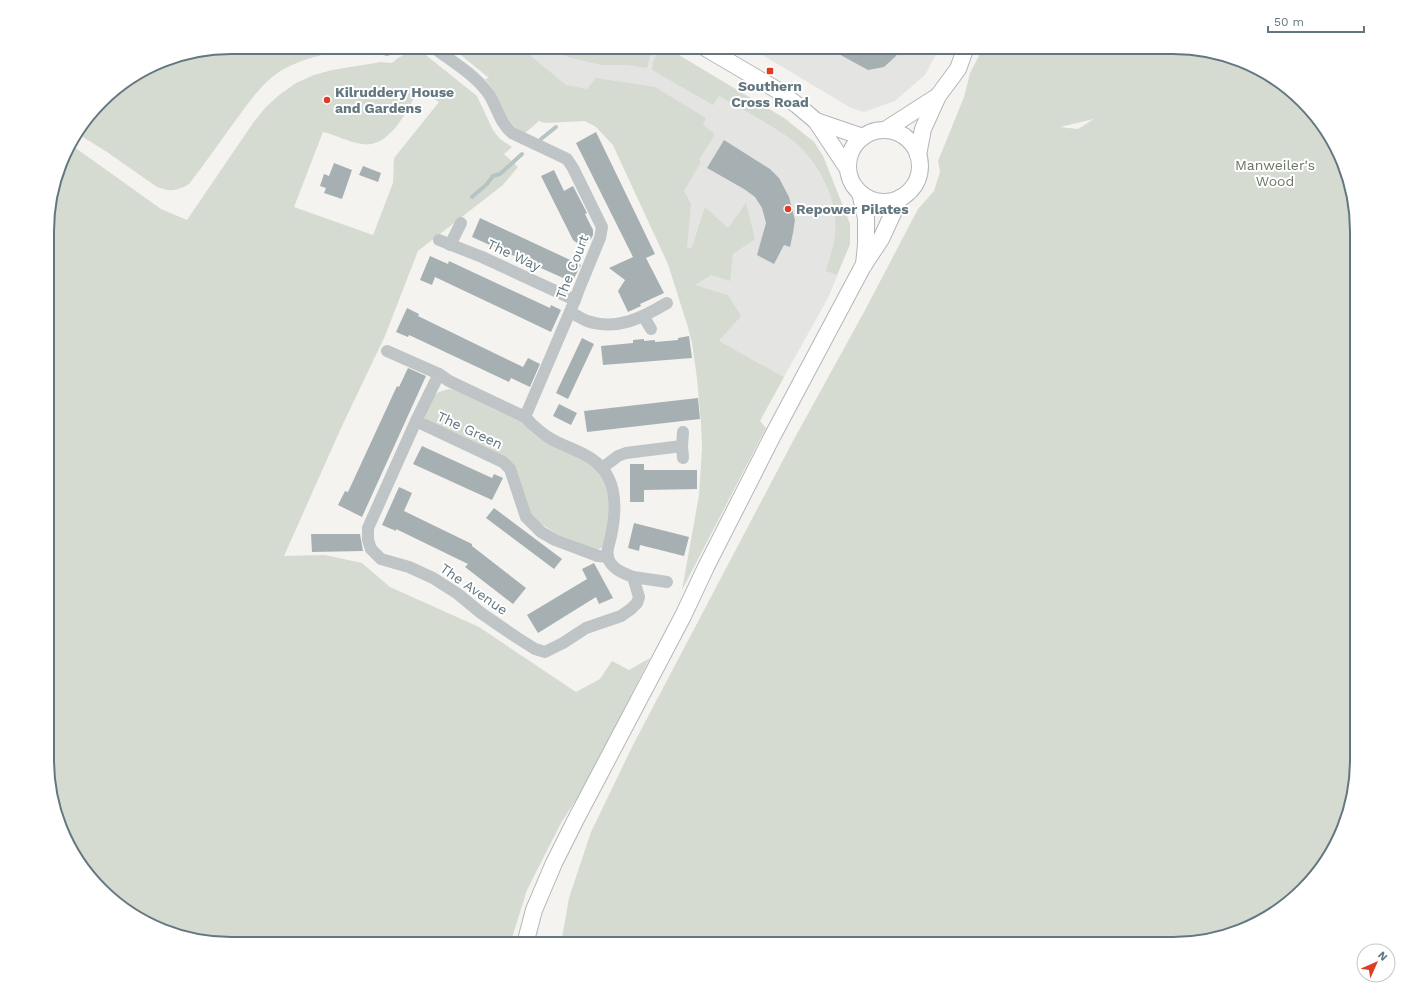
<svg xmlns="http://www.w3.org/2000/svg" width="1404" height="991" font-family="'Work Sans',sans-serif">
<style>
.built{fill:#e4e5e3}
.green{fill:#d6dbd1;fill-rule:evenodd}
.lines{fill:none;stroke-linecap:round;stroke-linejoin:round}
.stream{stroke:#b6c4c6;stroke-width:4}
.building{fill:#a6b0b2}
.major-casing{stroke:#b2b7ba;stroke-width:18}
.minor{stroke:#bfc4c6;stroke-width:12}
.major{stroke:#fff;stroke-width:16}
.poi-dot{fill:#df3b25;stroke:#fff;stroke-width:1.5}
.labels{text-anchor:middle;stroke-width:4;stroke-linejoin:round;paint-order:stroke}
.poi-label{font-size:14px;font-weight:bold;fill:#637780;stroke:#fff;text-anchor:start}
.park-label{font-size:14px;fill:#697862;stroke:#fff}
.street-label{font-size:14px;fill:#637780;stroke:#fff}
.rim{fill:none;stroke:#637780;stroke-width:2}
</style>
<rect width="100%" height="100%" fill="#f4f3f0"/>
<g class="built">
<path d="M 517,47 L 665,47 L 784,118 L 814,142 L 823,156 L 850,224 L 850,244 L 828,298 L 784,377 L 687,324 L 668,264 L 613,145 L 596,126 L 585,121 Z"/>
<path d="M 749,47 L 940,47 L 925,75 L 895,101 L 864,112 L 851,108 Z"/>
</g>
<g class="green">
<path d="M 231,47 L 361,47 C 334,52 307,56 282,70 C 261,83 247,105 233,124 C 218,144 204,165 189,184 C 178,191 169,192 157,187 L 107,152 L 78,134 L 109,93 L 161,61 Z"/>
<path d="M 451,47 L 520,47 L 566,85 L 587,89 L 596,78 L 636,84 L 655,87 L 706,118 L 703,125 L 714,133 L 714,136 L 699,160 L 701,162 L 684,191 L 691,204 L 687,249 L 692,247 L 705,207 L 728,228 L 746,203 L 755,239 L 733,254 L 730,281 L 711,275 L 695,285 L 728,295 L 741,316 L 719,341 L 784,377 L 760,421 L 766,428 L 682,590 L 699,495 L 702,448 L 701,424 L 697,378 L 692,343 L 687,324 L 668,264 L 613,145 L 596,127 L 585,121 L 545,123 L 539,121 L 524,134 C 501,121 502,97 485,79 L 489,78 Z"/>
<path d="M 547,47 L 656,47 L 651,52 L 647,68 L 627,65 L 601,65 L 568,57 Z"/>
<path d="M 981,47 L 1185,47 L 1233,57 L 1285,85 L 1333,139 L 1357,219 L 1357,772 L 1347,820 L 1319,872 L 1255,925 L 1174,944 L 561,944 L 569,898 L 591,832 L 633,745 L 793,441 L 864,312 L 918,209 L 934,191 L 940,172 L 938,161 L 964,97 L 970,73 L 981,52 ZM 1094,119 L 1078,129 L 1059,127 L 1060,127 Z"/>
<path d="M 417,48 L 477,96 L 493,130 L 500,139 L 512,147 L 504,154 L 518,167 L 503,185 L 418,251 L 385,336 L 342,426 L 284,556 L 325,555 L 362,563 L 390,587 L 479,627 L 576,692 L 600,679 L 612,661 L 629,670 L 650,658 L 586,784 L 561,823 L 527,890 L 510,944 L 219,944 L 171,934 L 119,906 L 71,852 L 49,784 L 49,207 L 66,149 L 70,144 L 161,209 L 187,220 L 253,123 L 266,107 L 279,95 L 296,83 L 314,75 L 332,70 L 381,62 L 392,63 L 398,58 ZM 419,89 L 439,102 L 394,158 L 393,183 L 373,235 L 294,207 L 323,132 C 336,135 348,142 362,144 C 390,149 408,109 419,89 Z"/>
<path d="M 667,48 L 784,118 L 814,142 L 823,156 L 850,224 L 850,244 L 837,275 L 826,271 C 829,259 834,247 835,235 C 839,199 817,157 788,137 C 766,122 742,109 719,96 L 713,105 L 652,70 C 654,56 655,55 667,48 Z"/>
<path d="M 449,389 L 454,390 C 469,397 483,404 498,411 C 505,414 513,417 520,421 C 527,426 531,434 540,439 C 552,446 566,451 579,457 C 616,476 610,511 604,545 L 602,548 L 596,550 L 557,534 L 532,518 L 514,470 L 426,421 C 421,413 431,397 439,392 C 442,391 445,390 449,389 Z"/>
</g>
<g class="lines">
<g class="stream">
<path d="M 541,139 L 556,127"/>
<path d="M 472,197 L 487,184 L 493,176 L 500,174 L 522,154"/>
</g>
</g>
<g class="building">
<path d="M 826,47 L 901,47 L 896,56 L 884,67 L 868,70 Z"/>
<path d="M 596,132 L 655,254 L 646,258 L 664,293 L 640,304 L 641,306 L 628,312 L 618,291 L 625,280 L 609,268 L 633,257 L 576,143 Z"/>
<path d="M 724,140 L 770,169 L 779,178 L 789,197 L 795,220 L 793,233 L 790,247 L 784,245 L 774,264 L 757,255 L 766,223 L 762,208 L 755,197 L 744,189 L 707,168 Z"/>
<path d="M 334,163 L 352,170 L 342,199 L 324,193 L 326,188 L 320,186 L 324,174 L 329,176 Z"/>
<path d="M 363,166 L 381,173 L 378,182 L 359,175 Z"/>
<path d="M 554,170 L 564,191 L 573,186 L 587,213 L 585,214 L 593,230 L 593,235 L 591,239 L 585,244 L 577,243 L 573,240 L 541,176 Z"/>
<path d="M 480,218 L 581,265 L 572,282 L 472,237 Z"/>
<path d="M 430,256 L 448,264 L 449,261 L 550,308 L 551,305 L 561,310 L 551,332 L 435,277 L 432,285 L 420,280 Z"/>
<path d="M 407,308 L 419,314 L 418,316 L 523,367 L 528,358 L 540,364 L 530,387 L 511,378 L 509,382 L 409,335 L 408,337 L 396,332 Z"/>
<path d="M 689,336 L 692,358 L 603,365 L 601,346 L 633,343 L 633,340 L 644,339 L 644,341 L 655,340 L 655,342 L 678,340 L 678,338 Z"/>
<path d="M 582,338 L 594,344 L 568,399 L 556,393 Z"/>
<path d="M 408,368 L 426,376 L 362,517 L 338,505 L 345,491 L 348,492 L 397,386 L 399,387 Z"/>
<path d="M 698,398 L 700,419 L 587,432 L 584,411 Z"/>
<path d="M 559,404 L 577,413 L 571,425 L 553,416 Z"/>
<path d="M 422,446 L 492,478 L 494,474 L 503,478 L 492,500 L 413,464 Z"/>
<path d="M 630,464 L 644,464 L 644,470 L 697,470 L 697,489 L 644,490 L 644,502 L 630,502 Z"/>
<path d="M 399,487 L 412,493 L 404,511 L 472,544 L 472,546 L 526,588 L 513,604 L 465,567 L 468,564 L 396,529 L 396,531 L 382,525 Z"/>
<path d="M 494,508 L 562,559 L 554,569 L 486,518 Z"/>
<path d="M 634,523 L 689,537 L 684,556 L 640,545 L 639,551 L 628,548 Z"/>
<path d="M 311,534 L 360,534 L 363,551 L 312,552 Z"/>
<path d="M 594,563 L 613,598 L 599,604 L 596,597 L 538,633 L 527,615 L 587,579 L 582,569 Z"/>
</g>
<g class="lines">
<g class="major-casing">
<g id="major">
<path d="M 704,47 L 777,90 L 797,105 L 816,121 L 848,169"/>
<path d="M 816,121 L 863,137"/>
<path d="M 885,130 L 938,96"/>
<circle cx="884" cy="166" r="36"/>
<path d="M 918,155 L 923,129 L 938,96 L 958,69 L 966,47"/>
<path d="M 860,193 L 866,218 L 866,244 L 864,265"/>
<path d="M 525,944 L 534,910 L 554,863 L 576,819 L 683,616 L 706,567 L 772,437 L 863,266 L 881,239 L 900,198"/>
</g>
</g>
<g class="minor">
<path d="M 387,50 L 393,47"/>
<path d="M 439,240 L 482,257 L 575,300"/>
<path d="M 450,245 L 461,223"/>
<path d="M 570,312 C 576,315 582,319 587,321 C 617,331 642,318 667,303"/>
<path d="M 644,317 L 651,329"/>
<path d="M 387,351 L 439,374 L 449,381 L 525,417 L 575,300 L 579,289 L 600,238 L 602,227 L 573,168 L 567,159 L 512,133 C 499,122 497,106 488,93 C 474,74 451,61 433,47"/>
<path d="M 439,374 L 416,421 L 368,528 L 368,540 L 371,549 L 381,559 L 409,567 L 433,578 L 458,594 L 481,613 L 516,637 L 535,649 L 545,652 L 563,643 L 586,628 L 621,616 L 631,609 L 637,603 L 639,597 L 633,577 C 623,573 610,568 608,557 C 606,551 610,542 611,536 C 615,517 617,496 609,479 C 598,455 574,451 553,440 C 542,434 533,426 525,417"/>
<path d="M 416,421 L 503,462 L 510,469 L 526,517 L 541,532 L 555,540 L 571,546 L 598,556 L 608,557"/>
<path d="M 682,446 L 683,458"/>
<path d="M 602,468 L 618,456 L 626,453 L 682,446 L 683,432"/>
<path d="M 633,577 L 667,582"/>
</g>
<use href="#major" class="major"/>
</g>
<g class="poi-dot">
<rect x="766" y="67" width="8" height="8" rx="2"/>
<circle cx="327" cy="100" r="4"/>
<circle cx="788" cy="209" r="4"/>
</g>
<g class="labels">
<g class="poi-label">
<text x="770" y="91" text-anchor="middle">Southern<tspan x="770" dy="16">Cross Road</tspan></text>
<text x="335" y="97">Kilruddery House<tspan x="335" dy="16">and Gardens</tspan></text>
<text x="796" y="214">Repower Pilates</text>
</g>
<g class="park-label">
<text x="1275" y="170">Manweiler's<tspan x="1275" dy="16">Wood</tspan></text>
</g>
<g class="street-label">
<text transform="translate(514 255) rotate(25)" y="5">The Way</text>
<text transform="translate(572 267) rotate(-69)" y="5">The Court</text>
<text transform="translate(470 430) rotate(25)" y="5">The Green</text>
<text transform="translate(474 589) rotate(35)" y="5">The Avenue</text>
</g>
</g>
<path d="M0 0H1404V991H0ZM231 54H1173A177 177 0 0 1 1350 231V760A177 177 0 0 1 1173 937H231A177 177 0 0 1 54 760V231A177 177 0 0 1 231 54Z" fill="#fff" fill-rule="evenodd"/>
<path class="rim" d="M231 54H1173A177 177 0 0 1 1350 231V760A177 177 0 0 1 1173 937H231A177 177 0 0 1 54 760V231A177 177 0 0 1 231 54Z"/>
<g transform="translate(1376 963) rotate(45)"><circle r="19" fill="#ffffff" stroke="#c1c9cc"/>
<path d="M0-3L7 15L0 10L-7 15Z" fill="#df3b25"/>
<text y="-6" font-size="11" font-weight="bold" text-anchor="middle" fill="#637780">N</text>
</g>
<path d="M1268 26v6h96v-6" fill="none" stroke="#637780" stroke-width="2"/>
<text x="1274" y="26" font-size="12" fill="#637780" stroke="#ffffff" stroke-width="3" paint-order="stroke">50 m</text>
</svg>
